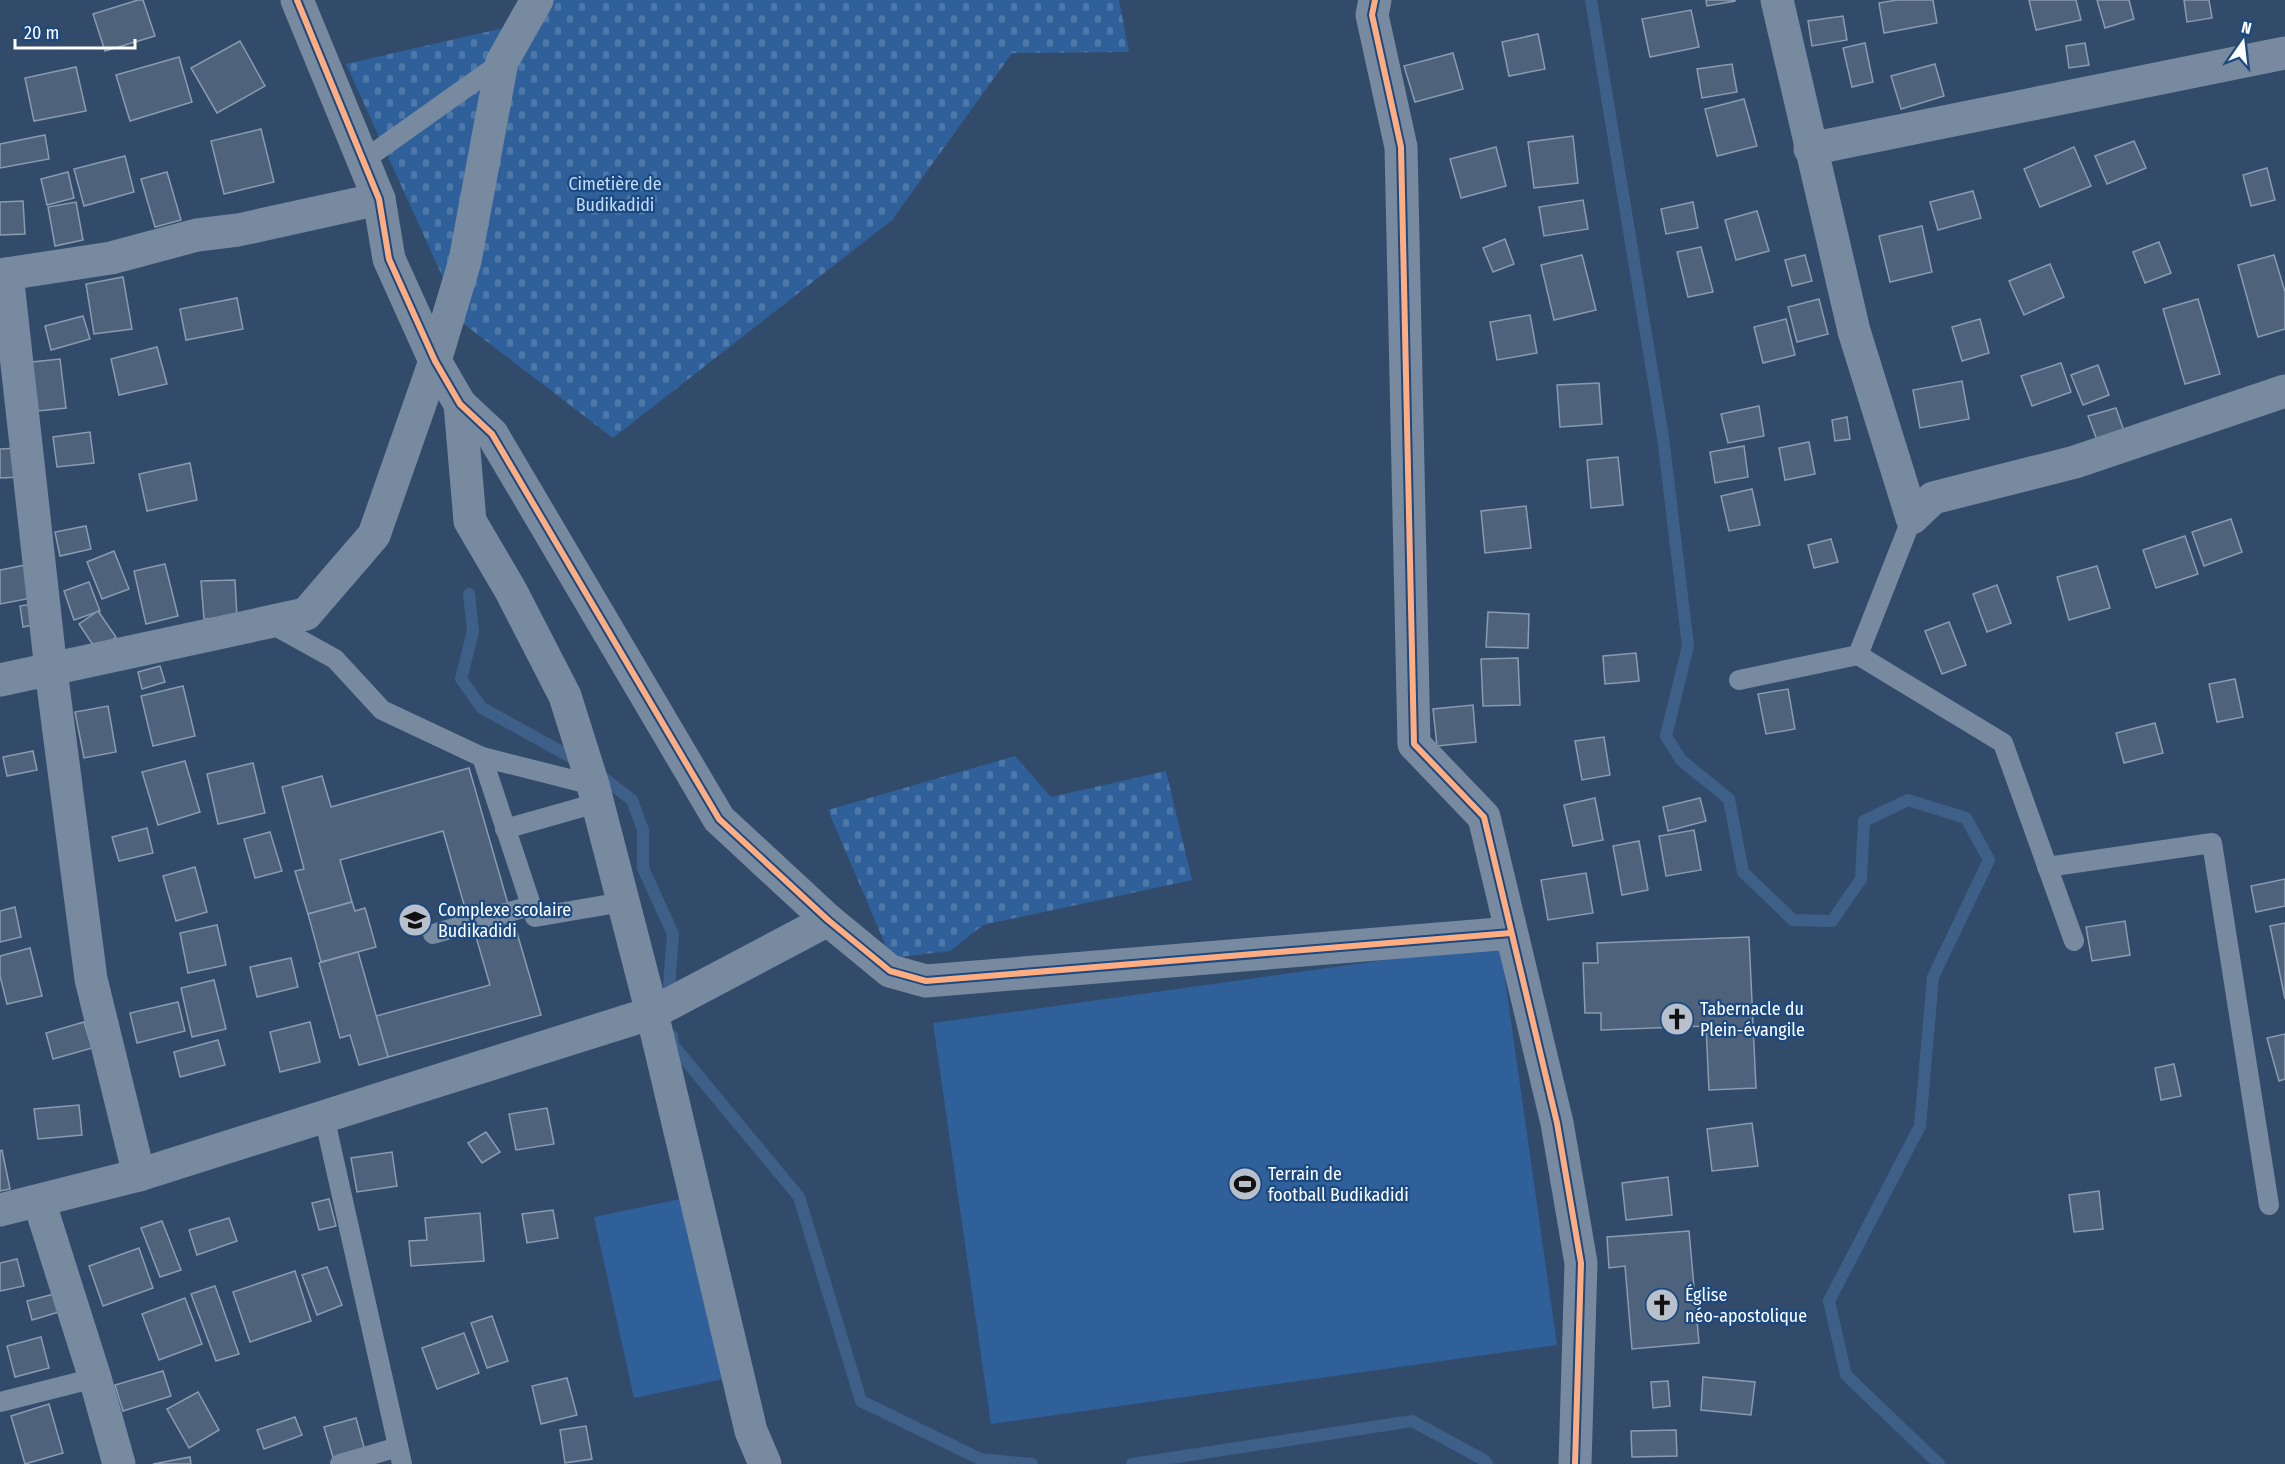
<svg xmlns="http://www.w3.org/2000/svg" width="2285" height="1464" font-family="'Fira Sans Condensed',sans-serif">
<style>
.grass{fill:#2f6099}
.cemetery{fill:url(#cemetery-stones)}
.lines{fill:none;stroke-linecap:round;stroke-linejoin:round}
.stream{stroke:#3e6088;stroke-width:12}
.building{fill:#4e637b;stroke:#8b9baf;stroke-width:1.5}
.lane{stroke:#788aa0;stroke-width:20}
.street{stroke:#788aa0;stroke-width:33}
.cycleway-casing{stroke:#1b4981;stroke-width:10}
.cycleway{stroke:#ffac80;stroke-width:6}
.labels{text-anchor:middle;stroke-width:4.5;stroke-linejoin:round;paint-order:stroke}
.park-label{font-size:18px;fill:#c3dcf8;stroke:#1b4981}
.poi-label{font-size:18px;fill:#fff;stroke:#1b4981;text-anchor:start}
</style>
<defs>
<pattern id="cemetery-stones" width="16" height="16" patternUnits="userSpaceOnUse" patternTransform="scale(1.5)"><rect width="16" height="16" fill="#2f6099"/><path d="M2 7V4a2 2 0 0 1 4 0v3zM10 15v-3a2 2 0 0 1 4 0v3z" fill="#4e78a8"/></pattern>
</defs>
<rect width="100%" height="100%" fill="#324b6a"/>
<g class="grass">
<path d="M 1500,944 L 1557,1345 L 991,1424 L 933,1023 Z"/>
<path d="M 685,1198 L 724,1379 L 634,1398 L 594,1217 Z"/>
</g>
<g class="cemetery">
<path d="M 550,0 L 1119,0 L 1129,52 L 1012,53 L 892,220 L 613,438 L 464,324 L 346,64 L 539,20 Z"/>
<path d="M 1015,756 L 1051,797 L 1166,771 L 1192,880 L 983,925 L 950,951 L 891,958 L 828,810 Z"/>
</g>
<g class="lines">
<g class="stream">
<path d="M 1591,0 L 1663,437 L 1688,646 L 1666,736 L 1681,760 L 1729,799 L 1743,872 L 1793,920 L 1832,921 L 1861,879 L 1864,821 L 1908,800 L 1966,818 L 1989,860 L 1933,977 L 1920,1126 L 1829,1301 L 1846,1375 L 1939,1464"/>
<path d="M 469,594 L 473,631 L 461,679 L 482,708 L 578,761"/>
<path d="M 598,774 L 632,800 L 643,830 L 643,868 L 673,934 L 668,1001"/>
<path d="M 672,1036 L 673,1045 L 799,1197 L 861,1401 L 980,1459 L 1032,1464"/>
<path d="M 1132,1464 L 1412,1421 L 1484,1460 L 1487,1464"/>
</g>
</g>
<g class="building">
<path d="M 138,0 L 143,0 L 155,36 L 105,51 L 93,14 Z"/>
<path d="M 1706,0 L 1735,0 L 1735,1 L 1707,6 Z"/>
<path d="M 1897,0 L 1933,0 L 1937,23 L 1884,33 L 1879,3 Z"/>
<path d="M 2029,0 L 2076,0 L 2081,20 L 2036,30 Z"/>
<path d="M 2097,0 L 2129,0 L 2134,19 L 2105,28 Z"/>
<path d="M 2184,0 L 2209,0 L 2212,18 L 2187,22 Z"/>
<path d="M 1691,10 L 1699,47 L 1650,57 L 1642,19 Z"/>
<path d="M 1843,16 L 1847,40 L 1812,46 L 1808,21 Z"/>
<path d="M 1538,34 L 1545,69 L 1509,76 L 1502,42 Z"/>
<path d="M 240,41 L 265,86 L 217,113 L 191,68 Z"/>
<path d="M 1865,43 L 1873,82 L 1852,87 L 1843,48 Z"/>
<path d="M 2085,43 L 2089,65 L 2069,68 L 2066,46 Z"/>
<path d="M 1453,53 L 1463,89 L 1415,102 L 1404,66 Z"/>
<path d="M 179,57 L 192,102 L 130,121 L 116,75 Z"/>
<path d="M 1732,64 L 1737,92 L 1702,98 L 1697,69 Z"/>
<path d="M 1935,64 L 1944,96 L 1901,109 L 1891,76 Z"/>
<path d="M 76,67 L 86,111 L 34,121 L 25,78 Z"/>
<path d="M 1744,99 L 1757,146 L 1717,156 L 1705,109 Z"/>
<path d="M 261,129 L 274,182 L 224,194 L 211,141 Z"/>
<path d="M 45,135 L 49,159 L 0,168 L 0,144 Z"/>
<path d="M 1573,136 L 1578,183 L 1534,188 L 1528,142 Z"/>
<path d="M 2134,141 L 2146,168 L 2107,184 L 2095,156 Z"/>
<path d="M 1496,147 L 1506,186 L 1461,198 L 1450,159 Z"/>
<path d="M 2074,147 L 2091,186 L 2040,207 L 2024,169 Z"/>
<path d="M 125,156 L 134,192 L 84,206 L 74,169 Z"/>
<path d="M 2267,168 L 2275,200 L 2251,206 L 2243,175 Z"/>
<path d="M 68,172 L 74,198 L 47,205 L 41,179 Z"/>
<path d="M 167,172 L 181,220 L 155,227 L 141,179 Z"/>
<path d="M 1973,191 L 1981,218 L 1938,230 L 1930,202 Z"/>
<path d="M 1583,200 L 1588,229 L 1544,236 L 1539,207 Z"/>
<path d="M 23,201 L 25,234 L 0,235 L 0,202 Z"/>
<path d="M 76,202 L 83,240 L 55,246 L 48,207 Z"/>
<path d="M 1693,202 L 1698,228 L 1666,234 L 1661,209 Z"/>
<path d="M 1757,211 L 1769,251 L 1736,260 L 1725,220 Z"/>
<path d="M 1922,226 L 1932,272 L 1890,282 L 1879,236 Z"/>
<path d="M 1505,239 L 1514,264 L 1493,272 L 1483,248 Z"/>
<path d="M 2159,242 L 2171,273 L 2145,283 L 2133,252 Z"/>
<path d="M 1701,247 L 1713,292 L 1688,297 L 1677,252 Z"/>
<path d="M 1582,255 L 1596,310 L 1554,320 L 1541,265 Z"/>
<path d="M 1805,255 L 1812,281 L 1792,286 L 1785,260 Z"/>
<path d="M 2274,255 L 2285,292 L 2285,329 L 2258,337 L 2238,265 Z"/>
<path d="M 2050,264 L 2064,297 L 2024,315 L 2009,281 Z"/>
<path d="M 123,277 L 132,329 L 94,334 L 86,284 Z"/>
<path d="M 237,298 L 243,329 L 186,340 L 180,309 Z"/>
<path d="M 1819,299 L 1828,334 L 1797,342 L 1788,307 Z"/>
<path d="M 2198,299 L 2220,374 L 2185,384 L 2163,309 Z"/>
<path d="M 1530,315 L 1537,353 L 1497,360 L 1490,322 Z"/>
<path d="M 83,316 L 90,339 L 51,350 L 45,326 Z"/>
<path d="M 1786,319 L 1795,355 L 1763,363 L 1754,327 Z"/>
<path d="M 1980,319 L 1989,353 L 1962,361 L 1952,327 Z"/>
<path d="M 157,347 L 167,384 L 119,395 L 111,359 Z"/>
<path d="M 60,359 L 66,408 L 38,411 L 32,362 Z"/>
<path d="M 2061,363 L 2071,392 L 2032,406 L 2021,376 Z"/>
<path d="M 2098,365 L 2109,395 L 2083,405 L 2071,375 Z"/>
<path d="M 1962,381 L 1969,419 L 1920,428 L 1913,390 Z"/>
<path d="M 1599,383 L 1602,424 L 1560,427 L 1557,385 Z"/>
<path d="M 1759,406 L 1764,436 L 1728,443 L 1721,414 Z"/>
<path d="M 2116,408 L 2124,431 L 2097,440 L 2088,416 Z"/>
<path d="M 1847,417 L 1850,439 L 1835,441 L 1832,420 Z"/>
<path d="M 90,432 L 94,463 L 57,467 L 53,437 Z"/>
<path d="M 1809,442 L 1815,474 L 1785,480 L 1779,448 Z"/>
<path d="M 1744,446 L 1748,477 L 1715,483 L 1710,452 Z"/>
<path d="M 18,448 L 20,477 L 0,478 L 0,449 Z"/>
<path d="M 1618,457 L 1623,505 L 1591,508 L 1587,460 Z"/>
<path d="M 190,463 L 197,500 L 147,511 L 139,474 Z"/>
<path d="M 1752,489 L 1760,525 L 1729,531 L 1721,496 Z"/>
<path d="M 1526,506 L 1531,548 L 1485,553 L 1481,511 Z"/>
<path d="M 2231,519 L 2242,552 L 2204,566 L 2192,532 Z"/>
<path d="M 86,526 L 91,549 L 60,556 L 55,532 Z"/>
<path d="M 2185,536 L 2198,574 L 2156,588 L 2143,550 Z"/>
<path d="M 1831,539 L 1838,562 L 1814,568 L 1808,545 Z"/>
<path d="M 114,551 L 129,589 L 102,599 L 87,562 Z"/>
<path d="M 31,564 L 37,597 L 0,604 L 0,570 Z"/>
<path d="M 165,564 L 178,616 L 146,624 L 134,571 Z"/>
<path d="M 2097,566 L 2110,608 L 2069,620 L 2057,577 Z"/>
<path d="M 235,580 L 237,617 L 204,619 L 201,581 Z"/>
<path d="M 89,582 L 100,611 L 74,620 L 64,591 Z"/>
<path d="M 1997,585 L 2011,623 L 1987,632 L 1973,594 Z"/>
<path d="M 38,603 L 42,623 L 23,627 L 20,606 Z"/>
<path d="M 98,611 L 116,637 L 97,651 L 79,624 Z"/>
<path d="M 1488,612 L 1529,614 L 1528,648 L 1486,647 Z"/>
<path d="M 1949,622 L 1966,665 L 1942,674 L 1925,631 Z"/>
<path d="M 1636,653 L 1639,681 L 1605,684 L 1603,656 Z"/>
<path d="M 1518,658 L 1520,705 L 1483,706 L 1481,659 Z"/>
<path d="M 160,666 L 165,682 L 142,689 L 138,672 Z"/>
<path d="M 2235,679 L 2243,717 L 2217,722 L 2209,684 Z"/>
<path d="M 183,686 L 195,736 L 153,746 L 141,696 Z"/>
<path d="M 1788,689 L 1795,729 L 1766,734 L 1758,694 Z"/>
<path d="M 1473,705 L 1476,742 L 1437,746 L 1433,709 Z"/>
<path d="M 108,706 L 116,752 L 84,758 L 75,712 Z"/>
<path d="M 2155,723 L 2163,753 L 2124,763 L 2116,733 Z"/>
<path d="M 1604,737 L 1610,775 L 1582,780 L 1575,741 Z"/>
<path d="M 33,751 L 37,770 L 7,776 L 3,757 Z"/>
<path d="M 185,761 L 200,812 L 158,825 L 142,772 Z"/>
<path d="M 253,763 L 265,813 L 218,824 L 207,774 Z"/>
<path d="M 469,768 L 508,904 L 467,915 L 443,831 L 340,860 L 352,902 L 308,914 L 295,871 L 304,869 L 282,787 L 322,776 L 331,807 Z"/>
<path d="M 1595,798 L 1603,840 L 1573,846 L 1564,805 Z"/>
<path d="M 1700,798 L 1706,821 L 1668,831 L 1663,807 Z"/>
<path d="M 147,828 L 153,853 L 119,861 L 112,837 Z"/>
<path d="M 1694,830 L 1701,870 L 1666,876 L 1659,836 Z"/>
<path d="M 270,832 L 282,871 L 255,878 L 244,839 Z"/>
<path d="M 1639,841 L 1648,890 L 1622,895 L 1613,846 Z"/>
<path d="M 195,867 L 207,912 L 176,921 L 163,876 Z"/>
<path d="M 1586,873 L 1593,913 L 1548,920 L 1541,880 Z"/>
<path d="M 2285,879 L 2285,906 L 2256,912 L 2251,886 Z"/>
<path d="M 352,902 L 355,911 L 365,908 L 376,947 L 321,962 L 308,914 Z"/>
<path d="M 15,907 L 21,937 L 0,942 L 0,911 Z"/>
<path d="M 513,919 L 541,1015 L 388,1057 L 376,1016 L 490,985 L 474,930 Z"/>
<path d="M 2125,921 L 2130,955 L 2092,961 L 2086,927 Z"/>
<path d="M 2285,923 L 2285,999 L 2270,926 Z"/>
<path d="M 217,925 L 226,965 L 188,973 L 180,933 Z"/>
<path d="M 1749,937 L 1756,1088 L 1709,1090 L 1706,1026 L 1601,1030 L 1601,1013 L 1585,1013 L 1583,963 L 1598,963 L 1597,943 Z"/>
<path d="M 30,948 L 42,996 L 7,1004 L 0,976 L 0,956 Z"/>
<path d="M 358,952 L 388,1057 L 359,1065 L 350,1035 L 340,1038 L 319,963 Z"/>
<path d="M 291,958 L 298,987 L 257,997 L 250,967 Z"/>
<path d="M 214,980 L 226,1029 L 192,1037 L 181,988 Z"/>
<path d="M 178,1002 L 185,1031 L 137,1043 L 130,1013 Z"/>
<path d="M 84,1022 L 92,1048 L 53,1059 L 46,1033 Z"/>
<path d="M 310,1022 L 320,1062 L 280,1072 L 270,1032 Z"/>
<path d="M 2285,1034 L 2285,1079 L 2279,1081 L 2267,1038 Z"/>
<path d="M 218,1040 L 225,1065 L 180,1077 L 174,1052 Z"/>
<path d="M 2174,1064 L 2181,1096 L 2161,1100 L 2155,1068 Z"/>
<path d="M 79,1105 L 82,1135 L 38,1139 L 34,1109 Z"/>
<path d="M 547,1108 L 554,1144 L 516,1150 L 509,1114 Z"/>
<path d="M 1752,1123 L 1758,1166 L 1712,1171 L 1707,1129 Z"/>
<path d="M 486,1132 L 500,1152 L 482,1163 L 468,1143 Z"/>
<path d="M 2,1150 L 10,1189 L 0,1191 L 0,1151 Z"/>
<path d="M 392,1152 L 397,1186 L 357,1192 L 351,1158 Z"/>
<path d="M 1668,1177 L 1672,1215 L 1626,1220 L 1622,1183 Z"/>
<path d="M 2099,1191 L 2103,1229 L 2074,1232 L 2069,1195 Z"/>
<path d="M 329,1199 L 336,1226 L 319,1230 L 312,1203 Z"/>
<path d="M 553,1210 L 558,1238 L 527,1243 L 522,1214 Z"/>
<path d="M 480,1213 L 484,1261 L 411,1266 L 409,1241 L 427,1240 L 425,1218 Z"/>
<path d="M 229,1218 L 237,1241 L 197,1255 L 189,1230 Z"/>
<path d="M 162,1221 L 181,1270 L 160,1277 L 141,1228 Z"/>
<path d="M 1689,1231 L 1699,1343 L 1632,1349 L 1625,1266 L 1609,1268 L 1607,1237 Z"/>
<path d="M 139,1248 L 153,1288 L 103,1306 L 89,1266 Z"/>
<path d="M 17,1259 L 24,1286 L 0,1291 L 0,1263 Z"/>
<path d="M 327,1267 L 342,1305 L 317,1315 L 302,1275 Z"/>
<path d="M 295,1271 L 311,1321 L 250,1342 L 233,1292 Z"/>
<path d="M 215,1286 L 239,1354 L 216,1361 L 191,1294 Z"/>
<path d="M 54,1294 L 59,1312 L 32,1320 L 27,1301 Z"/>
<path d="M 185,1298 L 202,1344 L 159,1360 L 142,1314 Z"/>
<path d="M 492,1316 L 508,1361 L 487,1368 L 471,1323 Z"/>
<path d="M 464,1333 L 479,1373 L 437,1389 L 422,1348 Z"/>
<path d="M 41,1337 L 49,1368 L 15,1377 L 7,1346 Z"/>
<path d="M 163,1371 L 171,1396 L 123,1411 L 115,1385 Z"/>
<path d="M 1703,1377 L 1755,1382 L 1751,1415 L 1701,1410 Z"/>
<path d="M 567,1378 L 577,1415 L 541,1424 L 532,1386 Z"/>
<path d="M 1668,1381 L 1670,1406 L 1653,1408 L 1651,1382 Z"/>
<path d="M 198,1392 L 219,1430 L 189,1448 L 167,1409 Z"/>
<path d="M 49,1404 L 63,1453 L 25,1464 L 11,1416 Z"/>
<path d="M 295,1417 L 302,1435 L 264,1449 L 257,1430 Z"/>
<path d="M 356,1418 L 365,1451 L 334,1461 L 324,1427 Z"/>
<path d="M 586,1426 L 592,1459 L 565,1463 L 560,1430 Z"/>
<path d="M 1676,1430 L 1677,1456 L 1632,1457 L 1631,1431 Z"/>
<path d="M 190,1457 L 191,1464 L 153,1464 Z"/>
</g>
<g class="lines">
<g class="lane">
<path d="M 364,160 L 502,62"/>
<path d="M 268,622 L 335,659 L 382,710 L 482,757 L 593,785"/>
<path d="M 1858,655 L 2003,743 L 2074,941"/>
<path d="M 1739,680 L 1858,655 L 1912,518"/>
<path d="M 482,757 L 535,917 L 623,902"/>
<path d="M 505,829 L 597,803"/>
<path d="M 2047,867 L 2212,843 L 2269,1205"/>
<path d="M 433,934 L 530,906"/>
<path d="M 324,1116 L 402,1464"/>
<path d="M 0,1402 L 95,1378"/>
<path d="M 340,1464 L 398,1447"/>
</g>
<g class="street">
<path d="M 297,0 L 379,199 L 389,259 L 435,361 L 460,404 L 492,434 L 719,819 L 828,920 L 890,971 L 926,981 L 1511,933"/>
<path d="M 1375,0 L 1372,15 L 1401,147 L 1414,744 L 1484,817 L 1557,1123 L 1581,1263 L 1575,1464"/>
<path d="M 1777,0 L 1854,331 L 1912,518 L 1933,498 L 2075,462 L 2285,391"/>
<path d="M 1810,149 L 2285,53"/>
<path d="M 7,274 L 51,670 L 91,979 L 139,1175"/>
<path d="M 0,275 L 111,258 L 197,235 L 238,230 L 379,199"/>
<path d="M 460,404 L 470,521 L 511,591 L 565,696 L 593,785 L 652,1013 L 751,1431 L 765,1464"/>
<path d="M 0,680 L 306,614 L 374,535 L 435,361 L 465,261 L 502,62 L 537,0"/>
<path d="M 39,1201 L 95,1378 L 119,1464"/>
<path d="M 0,1210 L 139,1175 L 652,1013 L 828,920"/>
</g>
<g class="cycleway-casing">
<g id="cycleway">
<path d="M 297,0 L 379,199 L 389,259 L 435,361 L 460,404 L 492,434 L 719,819 L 828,920 L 890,971 L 926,981 L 1511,933"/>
<path d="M 1375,0 L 1372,15 L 1401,147 L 1414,744 L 1484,817 L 1557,1123 L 1581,1263 L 1575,1464"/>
</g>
</g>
<use href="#cycleway" class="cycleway"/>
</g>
<defs>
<g id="school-disc" transform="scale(1.725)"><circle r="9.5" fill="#b7c0cb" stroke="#1b4981"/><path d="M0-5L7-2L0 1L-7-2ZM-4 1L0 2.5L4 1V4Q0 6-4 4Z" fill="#111"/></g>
<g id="church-disc" transform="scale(1.725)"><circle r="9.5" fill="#b7c0cb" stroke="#1b4981"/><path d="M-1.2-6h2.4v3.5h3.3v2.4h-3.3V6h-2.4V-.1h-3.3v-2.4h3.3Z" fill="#111"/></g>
<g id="stadium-disc" transform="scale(1.725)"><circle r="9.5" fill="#b7c0cb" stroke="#1b4981"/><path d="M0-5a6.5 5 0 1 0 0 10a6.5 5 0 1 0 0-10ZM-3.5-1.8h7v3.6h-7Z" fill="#111"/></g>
</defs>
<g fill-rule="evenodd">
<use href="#school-disc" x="415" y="920"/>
<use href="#church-disc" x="1677" y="1019"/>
<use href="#stadium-disc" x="1245" y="1184"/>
<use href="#church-disc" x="1662" y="1305"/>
</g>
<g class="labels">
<g class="park-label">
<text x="615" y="190">Cimetière de<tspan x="615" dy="21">Budikadidi</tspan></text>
</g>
<g class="poi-label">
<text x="438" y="916">Complexe scolaire<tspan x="438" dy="21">Budikadidi</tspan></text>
<text x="1700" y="1015">Tabernacle du<tspan x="1700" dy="21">Plein-évangile</tspan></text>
<text x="1268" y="1180">Terrain de<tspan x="1268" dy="21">football Budikadidi</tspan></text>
<text x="1685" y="1301">Église<tspan x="1685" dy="21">néo-apostolique</tspan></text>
</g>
</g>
<g transform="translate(2243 42) rotate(14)" stroke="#1b4981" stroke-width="4.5" paint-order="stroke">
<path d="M0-4.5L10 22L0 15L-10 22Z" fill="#ffffff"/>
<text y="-9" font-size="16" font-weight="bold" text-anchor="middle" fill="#ffffff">N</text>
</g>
<path d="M15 39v9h120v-9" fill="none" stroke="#ffffff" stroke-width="3"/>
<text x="24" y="39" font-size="18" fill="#ffffff" stroke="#1b4981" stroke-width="4.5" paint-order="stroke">20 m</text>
</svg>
